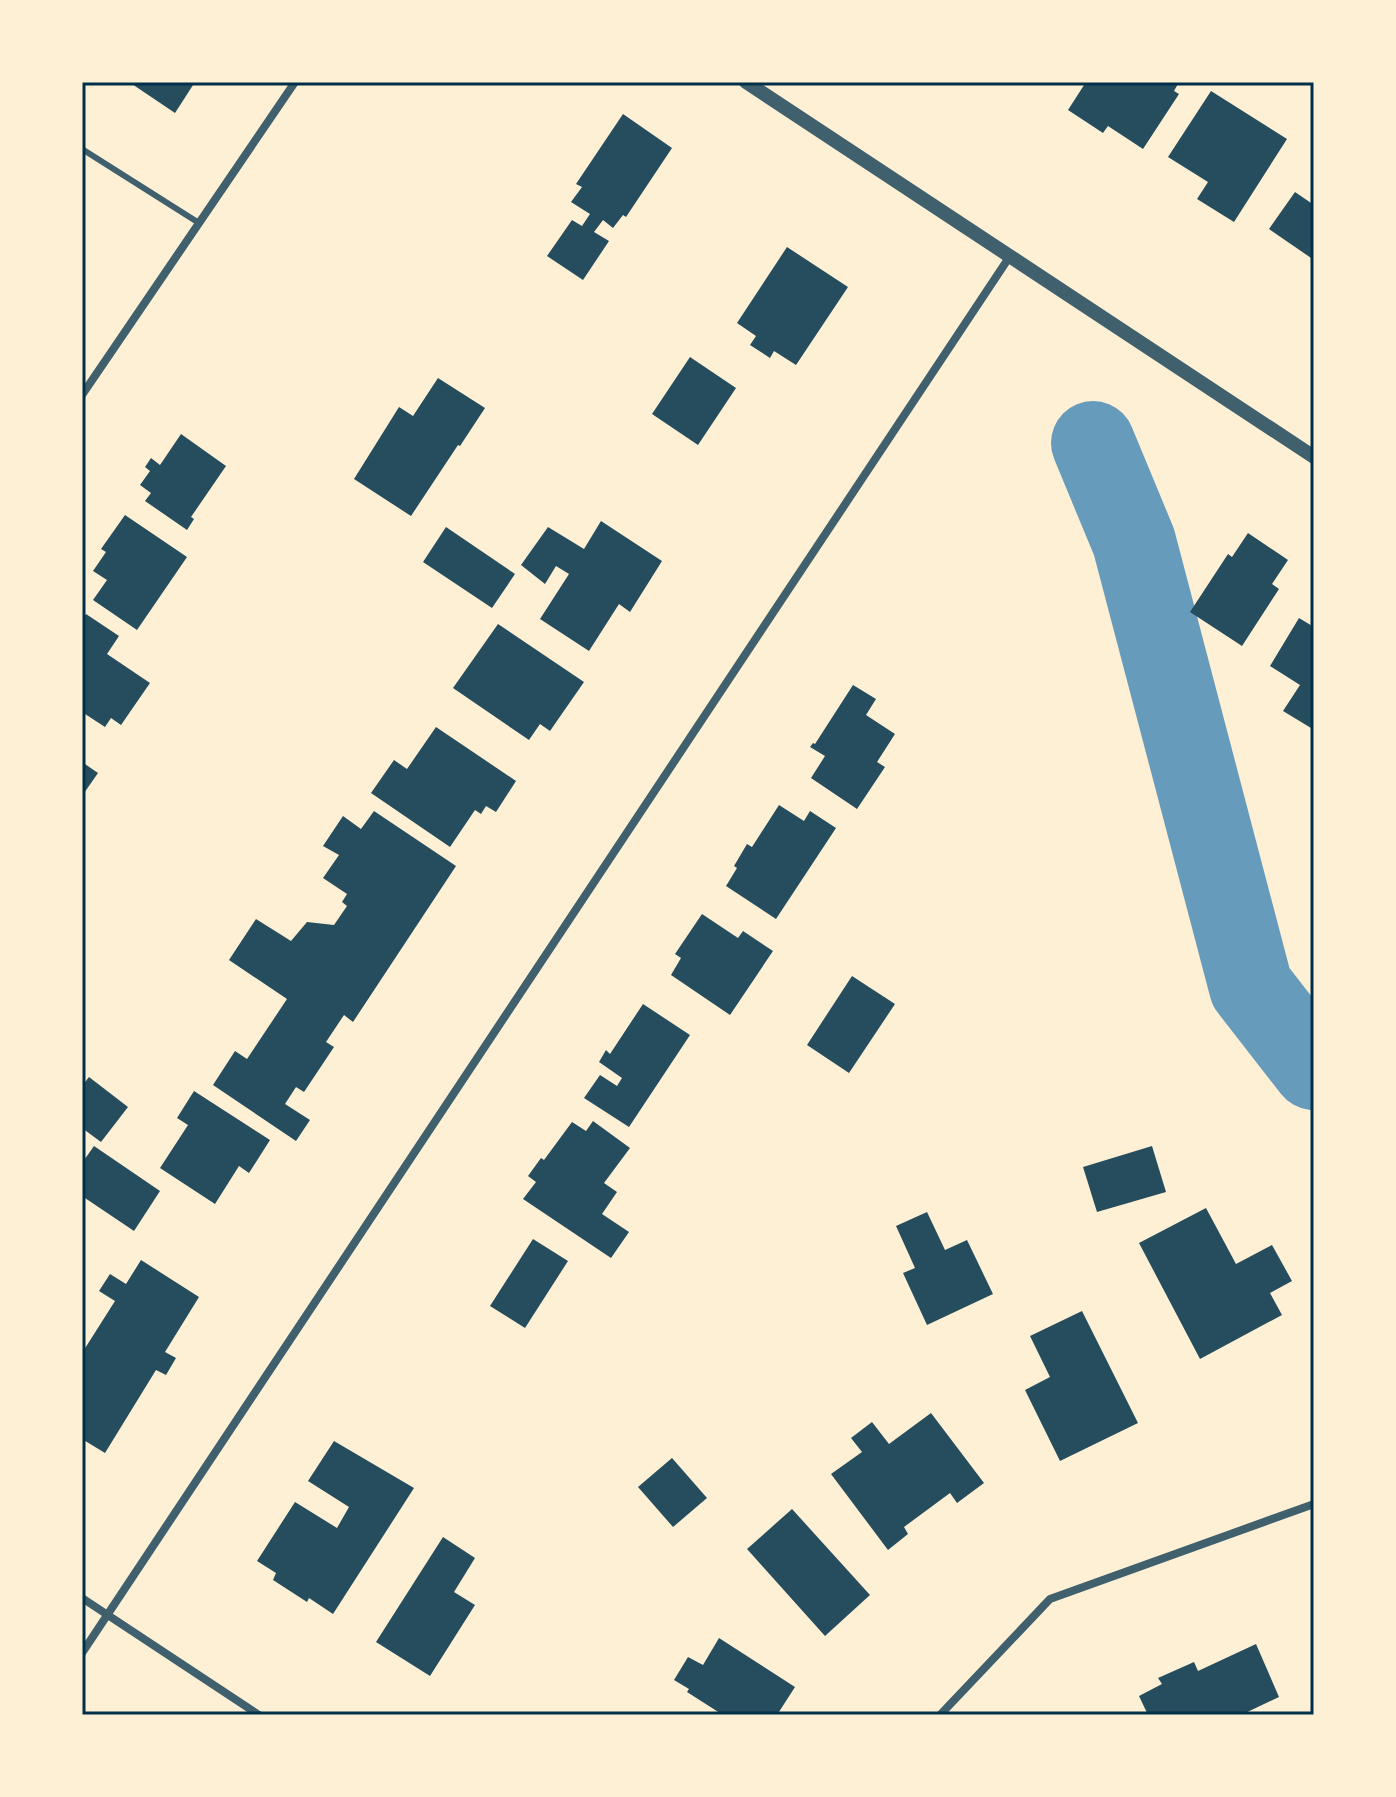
<svg xmlns="http://www.w3.org/2000/svg" width="1396" height="1797" font-family="'Varela Round',sans-serif">
<style>
.lines{fill:none;stroke-linecap:round;stroke-linejoin:round}
.river{stroke:#669bbc;stroke-width:84}
.building{fill:#264d5e}
.service{stroke:#3f606c;stroke-width:6}
.minor{stroke:#3f606c;stroke-width:8}
.tertiary{stroke:#3f606c;stroke-width:14}
.neatline{fill:none;stroke:#003049;stroke-width:3}
</style>
<rect width="100%" height="100%" fill="#fdf0d5"/>
<g class="lines">
<path class="river" d="M 1093,443 L 1134,542 L 1251,987 L 1314,1068"/>
</g>
<g class="building">
<path d="M 129,82 L 195,82 L 175,113 Z"/>
<path d="M 1086,82 L 1179,82 L 1174,91 L 1179,94 L 1143,149 L 1108,126 L 1103,133 L 1068,110 Z"/>
<path d="M 1211,91 L 1287,139 L 1234,222 L 1197,199 L 1208,182 L 1168,157 Z"/>
<path d="M 623,114 L 672,148 L 626,217 L 623,215 L 613,228 L 603,220 L 594,232 L 609,241 L 583,280 L 547,256 L 572,220 L 582,226 L 590,214 L 571,202 L 582,187 L 576,184 Z"/>
<path d="M 1295,192 L 1314,205 L 1314,260 L 1269,229 Z"/>
<path d="M 787,247 L 848,287 L 796,365 L 774,351 L 770,358 L 750,345 L 756,336 L 737,323 Z"/>
<path d="M 690,357 L 736,388 L 698,445 L 652,414 Z"/>
<path d="M 438,378 L 485,408 L 460,446 L 458,445 L 411,516 L 354,479 L 399,407 L 413,416 Z"/>
<path d="M 181,434 L 226,466 L 191,517 L 194,519 L 187,530 L 145,501 L 151,493 L 140,485 L 150,471 L 145,467 L 151,458 L 160,465 Z"/>
<path d="M 125,515 L 187,557 L 137,630 L 93,600 L 107,580 L 93,571 L 106,552 L 101,549 Z"/>
<path d="M 601,521 L 662,561 L 630,612 L 619,604 L 589,651 L 540,619 L 569,574 L 556,566 L 545,584 L 521,565 L 548,527 L 584,549 Z"/>
<path d="M 446,527 L 515,574 L 492,608 L 423,562 Z"/>
<path d="M 1248,533 L 1288,560 L 1272,584 L 1279,589 L 1242,646 L 1190,612 L 1228,554 L 1232,557 Z"/>
<path d="M 86,614 L 119,636 L 107,654 L 150,683 L 121,725 L 111,718 L 105,727 L 82,712 L 82,620 Z"/>
<path d="M 1299,618 L 1314,627 L 1314,724 L 1311,728 L 1283,711 L 1300,685 L 1270,666 Z"/>
<path d="M 498,624 L 584,682 L 550,731 L 540,724 L 529,740 L 453,688 Z"/>
<path d="M 853,685 L 876,699 L 866,715 L 895,734 L 877,762 L 885,767 L 857,809 L 811,778 L 825,756 L 810,747 L 813,743 L 815,744 Z"/>
<path d="M 436,727 L 516,781 L 496,812 L 486,806 L 481,814 L 475,810 L 450,847 L 371,793 L 394,760 L 407,769 Z"/>
<path d="M 82,762 L 98,773 L 82,796 Z"/>
<path d="M 779,805 L 804,821 L 810,811 L 836,828 L 776,919 L 726,886 L 737,868 L 734,866 L 747,844 L 752,847 Z"/>
<path d="M 374,811 L 456,866 L 353,1022 L 344,1015 L 326,1042 L 334,1047 L 304,1092 L 296,1087 L 285,1104 L 310,1120 L 296,1141 L 213,1085 L 235,1051 L 247,1059 L 287,999 L 229,960 L 256,919 L 291,941 L 307,922 L 334,925 L 347,906 L 342,902 L 347,894 L 323,878 L 339,855 L 323,846 L 343,816 L 361,829 Z"/>
<path d="M 702,914 L 738,938 L 743,931 L 773,951 L 730,1015 L 671,975 L 681,958 L 675,954 Z"/>
<path d="M 852,976 L 895,1004 L 849,1073 L 807,1045 Z"/>
<path d="M 643,1004 L 690,1035 L 629,1127 L 584,1098 L 600,1075 L 617,1086 L 622,1078 L 599,1062 L 606,1050 L 610,1054 Z"/>
<path d="M 89,1077 L 128,1107 L 101,1142 L 82,1128 L 82,1086 Z"/>
<path d="M 194,1091 L 270,1140 L 249,1173 L 239,1166 L 215,1204 L 160,1168 L 188,1125 L 177,1118 Z"/>
<path d="M 593,1121 L 630,1148 L 604,1183 L 617,1192 L 602,1214 L 629,1232 L 611,1258 L 523,1199 L 536,1182 L 528,1176 L 541,1158 L 544,1160 L 572,1122 L 586,1131 Z"/>
<path d="M 94,1146 L 160,1191 L 134,1231 L 82,1196 L 82,1163 Z"/>
<path d="M 1152,1146 L 1166,1192 L 1097,1212 L 1083,1167 Z"/>
<path d="M 1206,1208 L 1236,1264 L 1272,1245 L 1292,1281 L 1270,1293 L 1282,1315 L 1200,1359 L 1139,1243 Z"/>
<path d="M 927,1212 L 945,1250 L 967,1240 L 993,1294 L 927,1325 L 903,1273 L 915,1268 L 896,1226 Z"/>
<path d="M 533,1239 L 568,1261 L 525,1328 L 490,1306 Z"/>
<path d="M 141,1260 L 199,1297 L 165,1352 L 176,1358 L 166,1375 L 156,1370 L 105,1453 L 82,1439 L 82,1353 L 115,1301 L 99,1291 L 110,1274 L 126,1284 Z"/>
<path d="M 1082,1311 L 1138,1423 L 1060,1461 L 1025,1390 L 1050,1377 L 1030,1336 Z"/>
<path d="M 931,1413 L 984,1483 L 957,1503 L 950,1493 L 904,1527 L 908,1534 L 888,1550 L 831,1474 L 862,1452 L 851,1438 L 872,1422 L 889,1444 Z"/>
<path d="M 334,1441 L 414,1488 L 333,1614 L 309,1598 L 307,1602 L 273,1580 L 276,1573 L 257,1561 L 295,1502 L 337,1528 L 349,1507 L 308,1481 Z"/>
<path d="M 672,1458 L 707,1498 L 673,1527 L 638,1487 Z"/>
<path d="M 792,1509 L 870,1595 L 825,1636 L 747,1549 Z"/>
<path d="M 443,1537 L 475,1558 L 454,1592 L 475,1605 L 430,1676 L 376,1642 Z"/>
<path d="M 719,1638 L 795,1687 L 777,1715 L 723,1715 L 687,1692 L 689,1689 L 674,1680 L 688,1657 L 703,1665 Z"/>
<path d="M 1256,1644 L 1279,1697 L 1241,1715 L 1148,1715 L 1139,1696 L 1162,1684 L 1158,1678 L 1194,1662 L 1198,1671 Z"/>
</g>
<g class="lines">
<path class="service" d="M 82,149 L 199,223"/>
<g class="minor">
<path d="M 82,395 L 295,82"/>
<path d="M 82,1598 L 259,1715"/>
<path d="M 82,1653 L 1010,256"/>
<path d="M 940,1715 L 1050,1599 L 1314,1504"/>
</g>
<path class="tertiary" d="M 746,82 L 1314,457"/>
</g>
<rect width="1396" height="1797" fill="none" stroke="#fdf0d5" stroke-width="168"/>
<rect x="84" y="84" width="1228" height="1629" class="neatline"/>
</svg>
